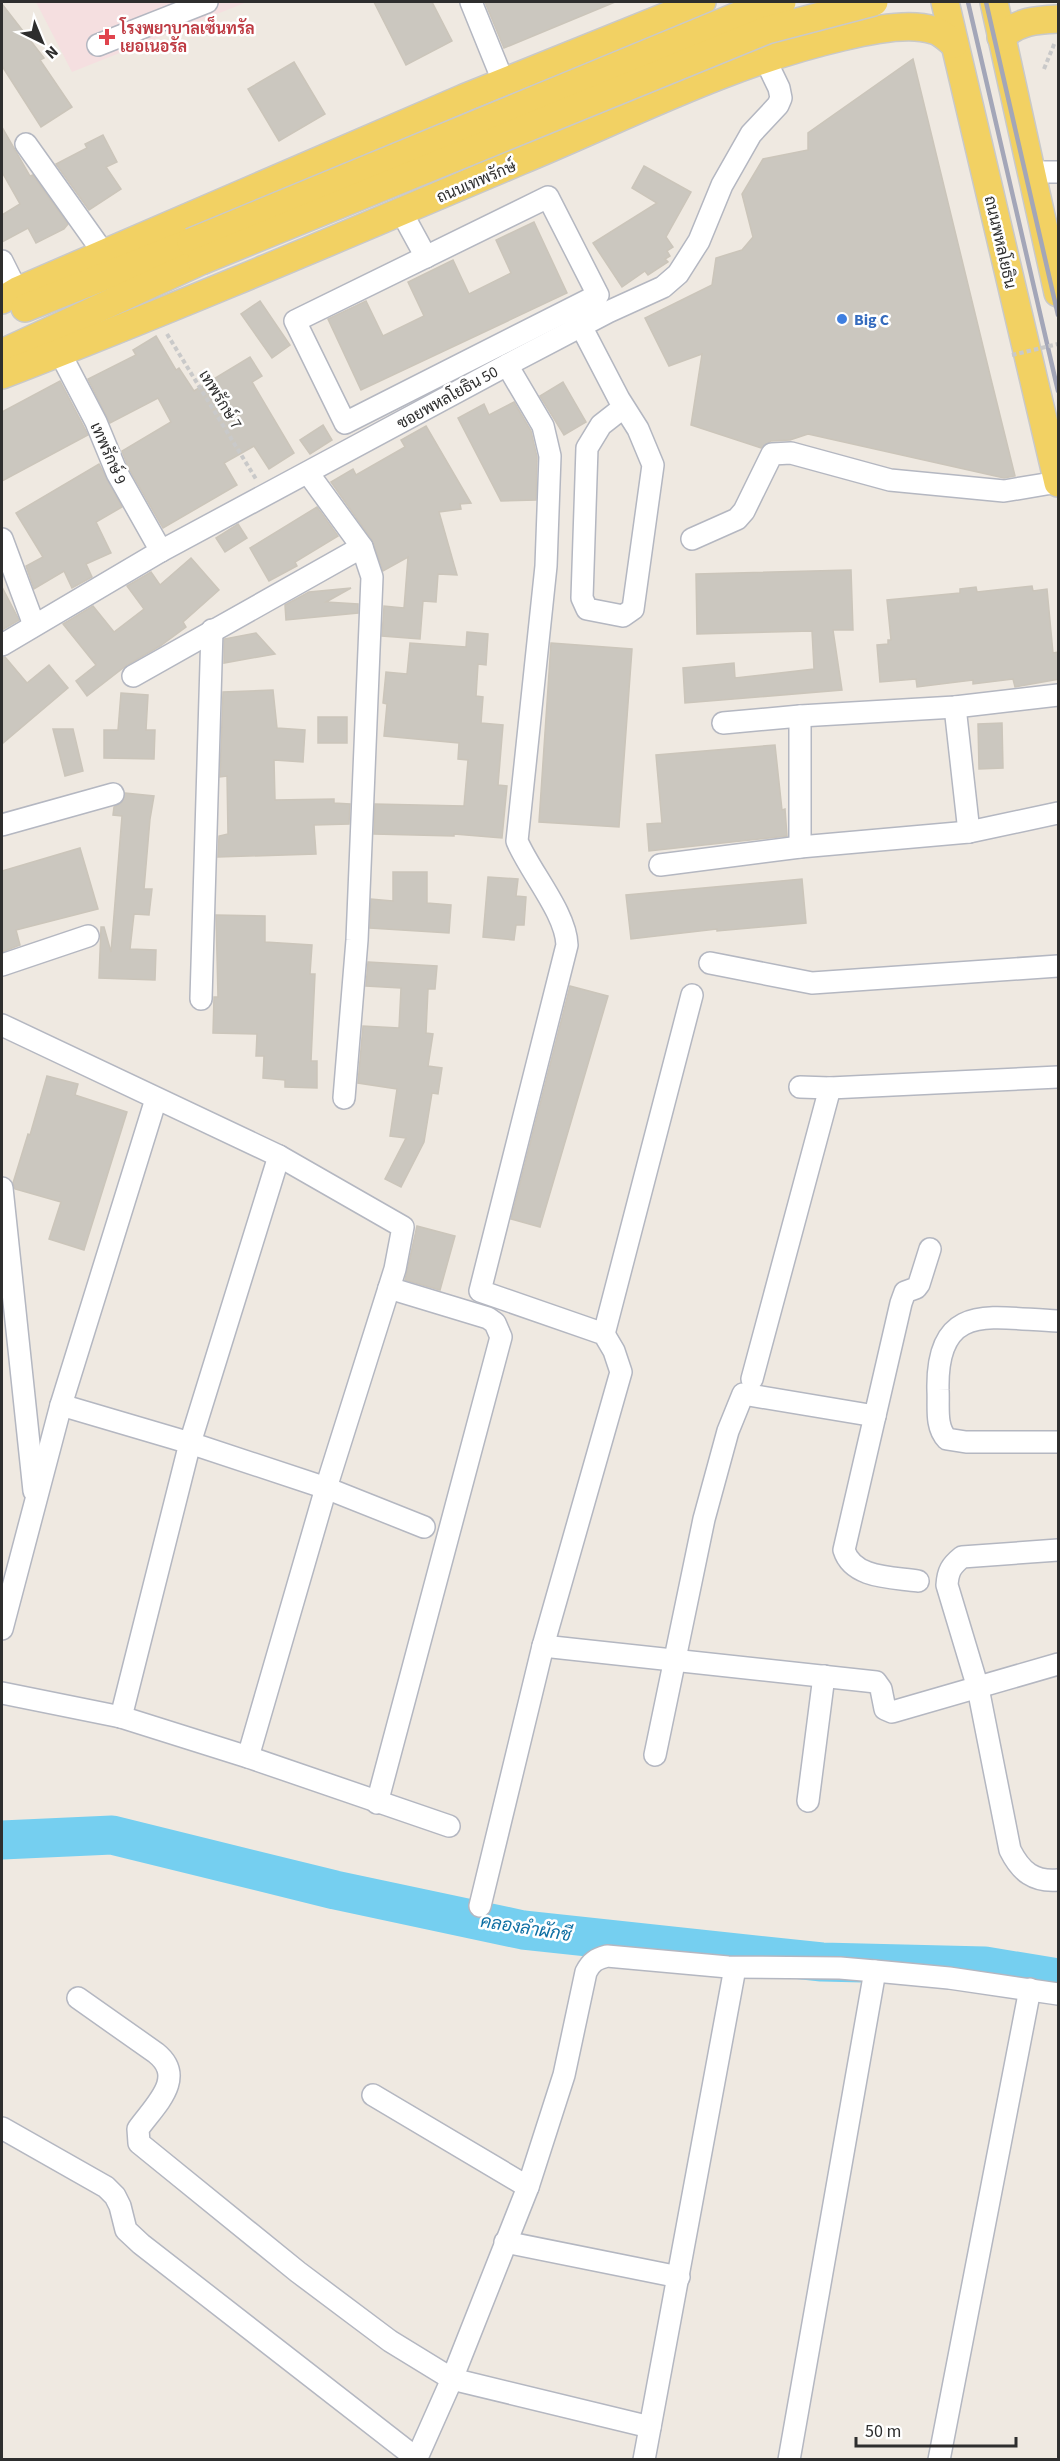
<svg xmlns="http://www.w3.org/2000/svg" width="1060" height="2461" font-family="'Source Sans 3',Sarabun,sans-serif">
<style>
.medical{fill:#f5dfe0}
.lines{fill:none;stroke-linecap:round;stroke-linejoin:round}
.river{stroke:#75cff0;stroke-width:39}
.building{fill:#cbc7bf;stroke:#cbc5ba;stroke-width:1.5}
.minor-casing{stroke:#b4b7c1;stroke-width:24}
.major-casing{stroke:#c9c9c9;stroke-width:30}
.path{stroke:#c9c9c9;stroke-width:4;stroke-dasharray:4.5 3;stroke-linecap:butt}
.minor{stroke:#fff;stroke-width:21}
.major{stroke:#f2d163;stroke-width:27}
.rail{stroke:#a3a6b8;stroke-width:4.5}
.major-bridge-casing{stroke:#c9c9c9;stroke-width:30;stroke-linecap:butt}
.path-bridge{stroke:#c9c9c9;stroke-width:4;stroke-dasharray:4.5 3;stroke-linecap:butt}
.major-bridge{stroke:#f2d163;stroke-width:27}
.health-dot{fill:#e0444e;stroke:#fff;stroke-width:2}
.shop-dot{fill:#3f7fe0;stroke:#fff;stroke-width:2}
.labels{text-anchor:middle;stroke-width:5;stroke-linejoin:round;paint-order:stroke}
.health-label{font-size:16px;font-weight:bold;fill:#be3a42;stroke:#fff;text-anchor:start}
.street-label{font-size:16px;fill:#2e2e2e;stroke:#fff}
.shop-label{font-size:16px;font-weight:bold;fill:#366cbe;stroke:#fff;text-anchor:start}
.water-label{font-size:18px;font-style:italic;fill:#0d6fa3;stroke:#fff}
</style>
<rect width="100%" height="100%" fill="#efe9e1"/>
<path class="medical" d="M 36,2 L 247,2 L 72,72 Z"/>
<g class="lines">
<path class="river" d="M 2,1840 L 112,1835 L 335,1890 L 523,1930 L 822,1962 L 985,1966 L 1058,1978"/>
</g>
<g class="building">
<path d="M 374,2 L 432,2 L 452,41 L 406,65 Z"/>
<path d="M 485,2 L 615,2 L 504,48 Z"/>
<path d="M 2,4 L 44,58 L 40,60 L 72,107 L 41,127 L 2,66 Z"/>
<path d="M 913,59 L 991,379 L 1015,476 L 1004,478 L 808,434 L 790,440 L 771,441 L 761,448 L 691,425 L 702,354 L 669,366 L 645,318 L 712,285 L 716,258 L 742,250 L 753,237 L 742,194 L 763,159 L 808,150 L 808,133 Z"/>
<path d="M 294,62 L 325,114 L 279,141 L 248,89 Z"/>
<path d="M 2,127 L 30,176 L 33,175 L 68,224 L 64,229 L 36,243 L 28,228 L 2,242 L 2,215 L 20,204 L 2,172 Z"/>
<path d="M 103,135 L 117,162 L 106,167 L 121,189 L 89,210 L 56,164 L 87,148 L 85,144 Z"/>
<path d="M 644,166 L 691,192 L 666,237 L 673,247 L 667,251 L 670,256 L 665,259 L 668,262 L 648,275 L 645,271 L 622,287 L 593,243 L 657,203 L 632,188 Z"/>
<path d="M 534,222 L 567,293 L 361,390 L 328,319 L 366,301 L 383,336 L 424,316 L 408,282 L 453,260 L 469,294 L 511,273 L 496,240 Z"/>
<path d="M 260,301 L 290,345 L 272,358 L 241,314 Z"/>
<path d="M 156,336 L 176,370 L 179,368 L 194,391 L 250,357 L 262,376 L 252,382 L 294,453 L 269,469 L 254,446 L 224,463 L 237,485 L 163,528 L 128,467 L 122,451 L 171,422 L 158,398 L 110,423 L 88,379 L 136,355 L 133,350 Z"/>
<path d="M 60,381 L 88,435 L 2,481 L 2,412 Z"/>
<path d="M 563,382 L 586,422 L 564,435 L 540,396 Z"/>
<path d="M 514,402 L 531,431 L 537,457 L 536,500 L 501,501 L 458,418 L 484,404 L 489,415 Z"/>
<path d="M 323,425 L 332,440 L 310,454 L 300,440 Z"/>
<path d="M 426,426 L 471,503 L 460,504 L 461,509 L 439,512 L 457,575 L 438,574 L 436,602 L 423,601 L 420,639 L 382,636 L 384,606 L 404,608 L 408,557 L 383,571 L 372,540 L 331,482 L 353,469 L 356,475 L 405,447 L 401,440 Z"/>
<path d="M 99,464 L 122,507 L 96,522 L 111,553 L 86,564 L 92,577 L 72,588 L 64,571 L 34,589 L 26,566 L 43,557 L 16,513 Z"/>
<path d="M 317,507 L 338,536 L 295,562 L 297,566 L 269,581 L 250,548 Z"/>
<path d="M 238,524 L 247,538 L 225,552 L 216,538 Z"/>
<path d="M 191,558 L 219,590 L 183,622 L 186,627 L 160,646 L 127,665 L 87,696 L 76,681 L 96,665 L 63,624 L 93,606 L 114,632 L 144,609 L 127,586 L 151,572 L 160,585 Z"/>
<path d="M 851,570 L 853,630 L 833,630 L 842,690 L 685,703 L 683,668 L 734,663 L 735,678 L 814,669 L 812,631 L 697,634 L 696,574 Z"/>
<path d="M 1032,586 L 1033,591 L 1047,589 L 1053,653 L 1059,652 L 1059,679 L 1015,687 L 1013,679 L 973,684 L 973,680 L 917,687 L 916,679 L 880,682 L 877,645 L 888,644 L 888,640 L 891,640 L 887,600 L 960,593 L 960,589 L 976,587 L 977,592 Z"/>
<path d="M 2,587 L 19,620 L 2,630 Z"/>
<path d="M 351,588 L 326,602 L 358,604 L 358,613 L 286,620 L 285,605 L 309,592 Z"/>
<path d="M 467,632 L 488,634 L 486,665 L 478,664 L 476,696 L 483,697 L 481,723 L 503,725 L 498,785 L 507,786 L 502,838 L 454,834 L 454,836 L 374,834 L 375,804 L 464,806 L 468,760 L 458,759 L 459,743 L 384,736 L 387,704 L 383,703 L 386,672 L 407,674 L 410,643 L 466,647 Z"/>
<path d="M 256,633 L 275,654 L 224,663 L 224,639 Z"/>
<path d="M 551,643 L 632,649 L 619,827 L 539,822 Z"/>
<path d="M 5,657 L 27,683 L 49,665 L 68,688 L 2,744 L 2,658 Z"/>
<path d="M 273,690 L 277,728 L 305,730 L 303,762 L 274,760 L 275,800 L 334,799 L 334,803 L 350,804 L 349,824 L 314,825 L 316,854 L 218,857 L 219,836 L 228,834 L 227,776 L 220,777 L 223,692 Z"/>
<path d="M 121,693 L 148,695 L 146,730 L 155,730 L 154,759 L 104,758 L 104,730 L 118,730 Z"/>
<rect x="318" y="717" width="29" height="26"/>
<path d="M 1002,723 L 1003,768 L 979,769 L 978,724 Z"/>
<path d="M 53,729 L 73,729 L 83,771 L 65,776 Z"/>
<path d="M 775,745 L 782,810 L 785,809 L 787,836 L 649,851 L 647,824 L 662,823 L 656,755 Z"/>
<path d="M 125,793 L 154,796 L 150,819 L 144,889 L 152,889 L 149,915 L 134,914 L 130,949 L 156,950 L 155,980 L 99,978 L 101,927 L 104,927 L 111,952 L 122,816 L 113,815 L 114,807 L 122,802 Z"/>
<path d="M 80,848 L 98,909 L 16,930 L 20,945 L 2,952 L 2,871 Z"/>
<path d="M 393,872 L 427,872 L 427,903 L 451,905 L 449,933 L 370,928 L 371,899 L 393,901 Z"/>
<path d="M 488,877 L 518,879 L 516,896 L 526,897 L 524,925 L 516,925 L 514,940 L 483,937 Z"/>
<path d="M 802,879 L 806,923 L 717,931 L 717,929 L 631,939 L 626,895 Z"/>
<path d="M 216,915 L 265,916 L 265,942 L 312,945 L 310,974 L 315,974 L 311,1061 L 317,1061 L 317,1088 L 285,1087 L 285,1080 L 263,1078 L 264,1056 L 256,1056 L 257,1034 L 213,1033 L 214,997 L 218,997 Z"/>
<path d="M 368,962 L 437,966 L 435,989 L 428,989 L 426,1033 L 433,1034 L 428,1066 L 442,1068 L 438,1094 L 432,1093 L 424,1142 L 401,1187 L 385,1179 L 406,1138 L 390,1136 L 397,1089 L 358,1083 L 363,1026 L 399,1028 L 401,988 L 366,986 Z"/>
<path d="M 570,986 L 608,996 L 540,1227 L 511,1219 Z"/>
<path d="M 47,1076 L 78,1084 L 75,1095 L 127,1112 L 84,1250 L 49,1239 L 61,1202 L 15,1189 L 13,1183 L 28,1134 L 30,1135 Z"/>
<path d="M 417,1226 L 455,1236 L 440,1290 L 405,1280 Z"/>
</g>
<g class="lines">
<g class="minor-casing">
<g id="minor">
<path d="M 471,2 L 503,81"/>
<path d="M 98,45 L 207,2"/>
<path d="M 26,144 L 105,255"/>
<path d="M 1031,172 L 1058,172"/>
<path d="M 548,197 L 598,295 L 345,423 L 295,321 Z"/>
<path d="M 402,213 L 426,257"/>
<path d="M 2,261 L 17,291"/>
<path d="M 581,326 L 619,399 L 638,429 L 653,465 L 633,609 L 623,616 L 587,609 L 582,598 L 587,448 L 601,425 L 624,407"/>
<path d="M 60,353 L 96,422 L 117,473 L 161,551"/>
<path d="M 308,473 L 362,547 L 372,577 L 357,940 L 344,1098"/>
<path d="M 2,539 L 34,625"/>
<path d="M 692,539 L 737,519 L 744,511 L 772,454 L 791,453 L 890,480 L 1004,491 L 1058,482"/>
<path d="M 2,645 L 161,551 L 507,365 L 608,312 L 663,287 L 678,274 L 699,241 L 722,185 L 751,134 L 778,105 L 781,98 L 779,88 L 765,59"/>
<path d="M 133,676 L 362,547"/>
<path d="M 955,707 L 969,832"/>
<path d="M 800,716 L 800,847"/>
<path d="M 723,723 L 800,716 L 955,707 L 1058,695"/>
<path d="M 2,825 L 113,794"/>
<path d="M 660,865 L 800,847 L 969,832 L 1058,813"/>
<path d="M 710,963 L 812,983 L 1058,966"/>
<path d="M 2,965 L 88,936"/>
<path d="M 201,999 L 212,630"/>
<path d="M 2,1025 L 279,1156 L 403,1227 L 395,1269 L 326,1488 L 248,1757"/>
<path d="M 800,1087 L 830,1088 L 1058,1077"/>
<path d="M 2,1188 L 34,1491"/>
<path d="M 1058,1321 C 993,1319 936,1299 938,1390 C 939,1406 935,1427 947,1439 L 966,1442 L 1058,1442"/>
<path d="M 604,1334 L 692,995"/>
<path d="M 752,1379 L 830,1088"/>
<path d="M 61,1405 L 190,1443 L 326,1488 L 424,1527"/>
<path d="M 1058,1550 L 962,1557 C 951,1566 948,1571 947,1585 L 978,1688 L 1010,1850 C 1021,1872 1034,1882 1058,1880"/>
<path d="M 918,1581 C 893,1577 853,1579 844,1550 L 901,1303 L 905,1292 L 916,1288 L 919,1284 L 930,1249"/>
<path d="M 2,1629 L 61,1405 L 156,1099"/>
<path d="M 543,1646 L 876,1682 L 881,1689 L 885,1709 L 892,1712 L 1058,1664"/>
<path d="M 2,1693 L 121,1717 L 248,1757 L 449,1826"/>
<path d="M 121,1717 L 190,1443 L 279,1156"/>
<path d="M 655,1755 L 704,1519 L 728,1431 L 743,1394 L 875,1416"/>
<path d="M 808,1801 L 824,1676"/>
<path d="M 377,1803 L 501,1337 L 495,1323 L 488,1318 L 389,1288"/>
<path d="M 480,1906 L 543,1646 L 621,1372 L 614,1351 L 604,1334 L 480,1291 L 567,945 C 566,913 530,872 517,841 L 546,566 L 550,456 L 543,426 L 507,365"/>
<path d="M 78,1998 L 156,2053 C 187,2078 155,2105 138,2129 L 139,2143 L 298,2272 L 390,2341 L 452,2379 L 650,2427"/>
<path d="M 373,2095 L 528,2187"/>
<path d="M 2,2128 L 106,2187 L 115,2196 L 120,2206 L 126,2230 L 141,2244 L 416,2458"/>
<path d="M 505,2242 L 679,2277"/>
<path d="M 416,2460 L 452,2379 L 528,2187 L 564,2075 L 586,1972 C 591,1962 596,1959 607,1956 L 728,1967 L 840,1968 L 875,1971 L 949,1978 L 1058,1994"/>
<path d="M 644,2460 L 735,1968"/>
<path d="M 789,2460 L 875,1971"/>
<path d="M 939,2460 L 1030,1989"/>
</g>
</g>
<g class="major-casing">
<g id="major">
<path d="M 945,2 L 1058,483"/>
<path d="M 994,2 L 1058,293"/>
<path d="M 1001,37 C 1019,21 1035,20 1058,19"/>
<path d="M 2,300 L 17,291 L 464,98 L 702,2"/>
<path d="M 25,308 L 191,242"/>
<path d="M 2,353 L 201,261"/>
<path d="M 2,375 C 176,308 348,234 520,161 C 626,117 729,63 842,37 C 866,31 909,22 933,30 C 941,32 948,39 954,44"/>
</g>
</g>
<g class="path">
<path d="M 1044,69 L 1055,42"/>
<path d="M 167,334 L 256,479"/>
</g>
<use href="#minor" class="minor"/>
<use href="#major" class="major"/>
<g class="rail">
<path d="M 968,2 L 1058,391"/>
<path d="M 986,2 L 1058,315"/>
</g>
<g class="major-bridge-casing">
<g id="major-bridge">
<path d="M 191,242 L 752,10 L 782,2"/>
<path d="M 201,261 L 767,30 L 874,2"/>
</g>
</g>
<path class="path-bridge" d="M 1012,355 L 1058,344"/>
<use href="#major-bridge" class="major-bridge"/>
</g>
<path class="health-dot" d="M104 28h6v6h6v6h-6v6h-6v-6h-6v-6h6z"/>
<circle class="shop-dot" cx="842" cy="319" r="6"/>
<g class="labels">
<g class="health-label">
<text x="120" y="34">โรงพยาบาลเซ็นทรัล<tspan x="120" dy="18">เยอเนอรัล</tspan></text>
</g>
<g class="street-label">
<text transform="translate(476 181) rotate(-23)" y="6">ถนนเทพรักษ์</text>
<text transform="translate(1001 242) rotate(77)" y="6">ถนนพหลโยธิน</text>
<text transform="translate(447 397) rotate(-29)" y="6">ซอยพหลโยธิน 50</text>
<text transform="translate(221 399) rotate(58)" y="6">เทพรักษ์ 7</text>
<text transform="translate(109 453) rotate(66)" y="6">เทพรักษ์ 9</text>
</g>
<g class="shop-label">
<text x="854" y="325">Big C</text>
</g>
<g class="water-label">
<text transform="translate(526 1928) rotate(9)" y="6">คลองลำผักชี</text>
</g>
</g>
<rect width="1060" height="2461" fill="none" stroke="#2e2e2e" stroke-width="6"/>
<g transform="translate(42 42) rotate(137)" stroke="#ffffff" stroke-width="4.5" paint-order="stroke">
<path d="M0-4.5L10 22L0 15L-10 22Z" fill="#2e2e2e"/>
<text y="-9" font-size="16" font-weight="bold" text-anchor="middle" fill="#2e2e2e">N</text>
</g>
<path d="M856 2437v9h160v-9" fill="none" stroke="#2e2e2e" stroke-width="3"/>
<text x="865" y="2437" font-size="18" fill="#2e2e2e" stroke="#ffffff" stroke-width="4.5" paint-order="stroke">50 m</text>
</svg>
